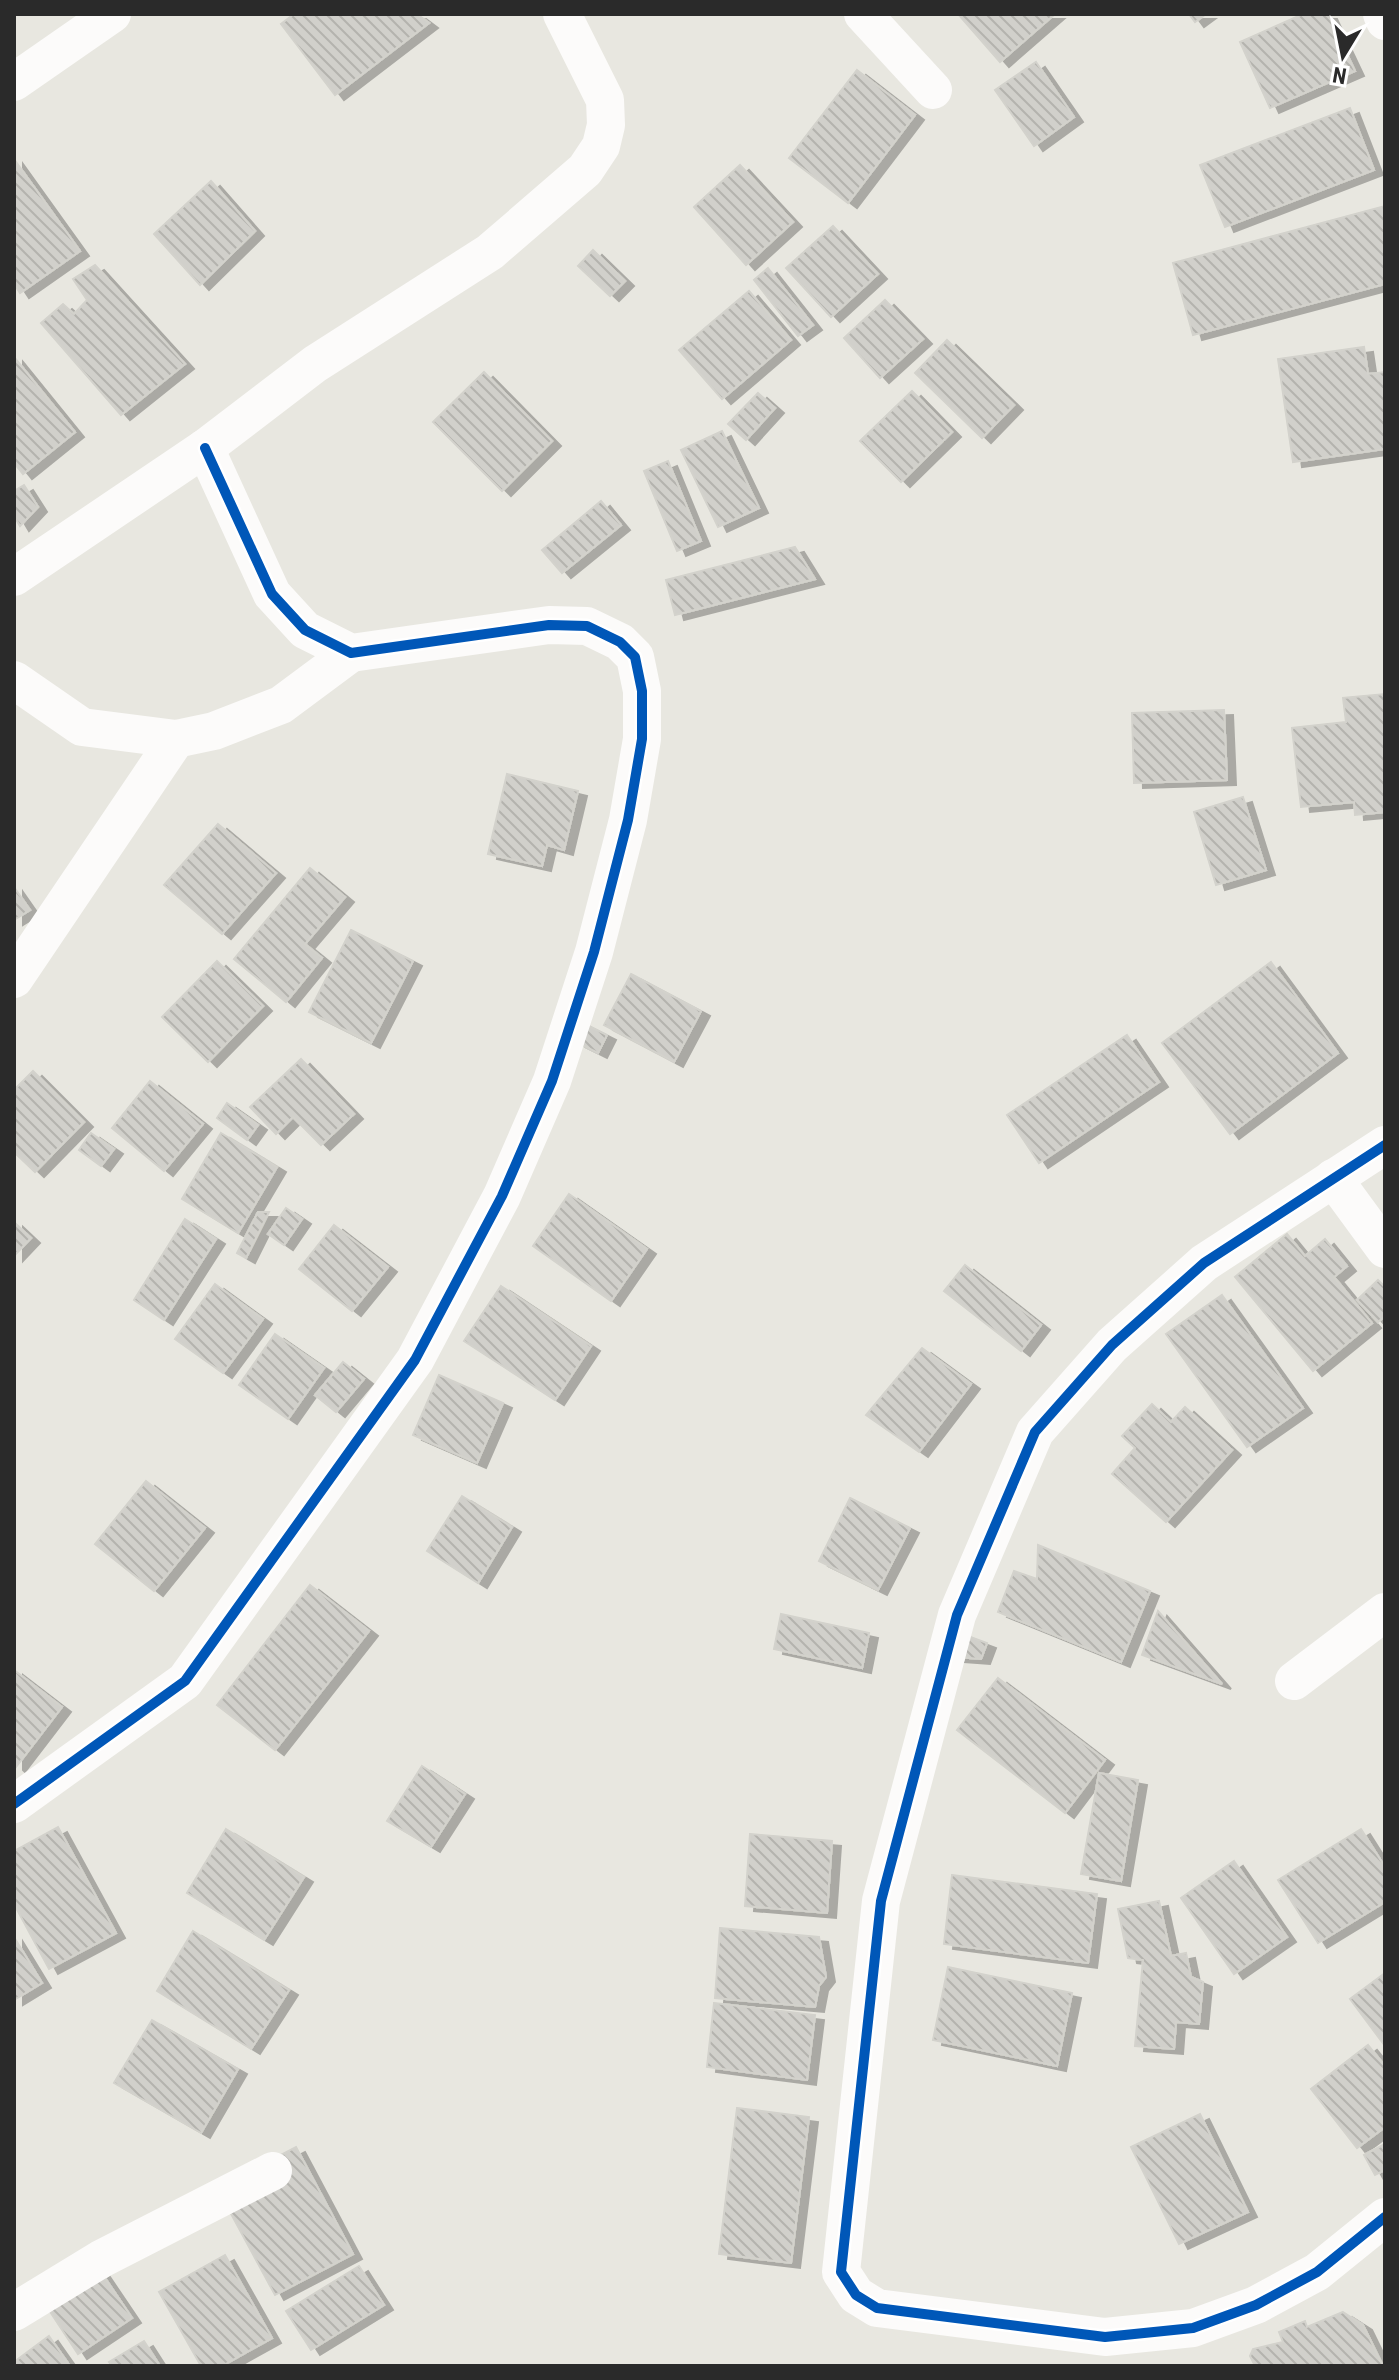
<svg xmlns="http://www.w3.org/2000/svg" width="1399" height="2380" font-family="'Roboto Condensed',sans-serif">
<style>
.building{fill:url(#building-back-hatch);stroke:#d3d2cc;stroke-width:2;filter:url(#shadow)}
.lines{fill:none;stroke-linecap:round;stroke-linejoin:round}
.minor{stroke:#fcfbfa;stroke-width:38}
.cycleway-casing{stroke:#fff;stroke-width:15}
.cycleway{stroke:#0057b8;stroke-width:10}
</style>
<defs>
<pattern id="building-back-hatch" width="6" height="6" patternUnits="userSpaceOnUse" patternTransform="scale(2)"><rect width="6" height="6" fill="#d1d0cb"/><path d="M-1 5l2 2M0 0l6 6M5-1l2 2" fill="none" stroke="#b4b3ae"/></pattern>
<filter id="shadow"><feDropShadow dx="9" dy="5" stdDeviation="0" flood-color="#0004"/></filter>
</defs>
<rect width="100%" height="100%" fill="#e8e7e0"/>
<g class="building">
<path d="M 294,14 L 417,14 L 429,23 L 335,95 L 281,24 Z"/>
<path d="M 958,14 L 1055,14 L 1000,62 Z"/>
<path d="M 1189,14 L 1206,14 L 1195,22 Z"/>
<path d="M 1303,14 L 1328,14 L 1355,71 L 1270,108 L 1240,42 Z"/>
<path d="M 1036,62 L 1074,117 L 1034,146 L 995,90 Z"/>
<path d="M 857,70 L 915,115 L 848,203 L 789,158 Z"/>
<path d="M 1350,108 L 1374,170 L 1225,227 L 1200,165 Z"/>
<path d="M 14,159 L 80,251 L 20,293 L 14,284 Z"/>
<path d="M 740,165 L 793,222 L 746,265 L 694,207 Z"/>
<path d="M 211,181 L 255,231 L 200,285 L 154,234 Z"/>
<path d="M 1385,206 L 1385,284 L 1193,335 L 1173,263 Z"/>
<path d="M 833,226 L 878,274 L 831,317 L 786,268 Z"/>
<path d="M 593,250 L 625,281 L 610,296 L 578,266 Z"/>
<path d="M 95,265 L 185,364 L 121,415 L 41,323 L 63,304 L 74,314 L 87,300 L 73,279 Z"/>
<path d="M 768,268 L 813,325 L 798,336 L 754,280 Z"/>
<path d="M 749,291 L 791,340 L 722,399 L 679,350 Z"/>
<path d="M 885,300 L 923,339 L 880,378 L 844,338 Z"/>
<path d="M 947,340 L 1014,405 L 982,438 L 915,373 Z"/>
<path d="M 1364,347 L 1368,374 L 1385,372 L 1385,449 L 1293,462 L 1278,359 Z"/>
<path d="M 14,357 L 75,432 L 23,474 L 14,463 Z"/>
<path d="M 484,372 L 552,441 L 502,491 L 433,422 Z"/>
<path d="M 912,391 L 952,432 L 901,482 L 860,441 Z"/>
<path d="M 758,393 L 775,408 L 746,440 L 728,424 Z"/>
<path d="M 722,431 L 759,508 L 718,527 L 681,450 Z"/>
<path d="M 668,461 L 701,541 L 677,551 L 644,471 Z"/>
<path d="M 24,485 L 38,507 L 20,526 L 14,516 L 14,491 Z"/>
<path d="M 601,501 L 621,525 L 562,573 L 542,550 Z"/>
<path d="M 795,547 L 815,579 L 675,615 L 666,580 Z"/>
<path d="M 1385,694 L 1385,812 L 1355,815 L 1354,802 L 1301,807 L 1292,728 L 1346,722 L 1343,698 Z"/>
<path d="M 1224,710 L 1227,780 L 1134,783 L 1132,713 Z"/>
<path d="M 507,774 L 578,791 L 564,850 L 547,845 L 542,866 L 488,854 Z"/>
<path d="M 1243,797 L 1266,870 L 1216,885 L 1194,812 Z"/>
<path d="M 218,824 L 276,873 L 222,934 L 164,885 Z"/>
<path d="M 310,868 L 345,897 L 305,944 L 322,958 L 286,1002 L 234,959 Z"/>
<path d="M 14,887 L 30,910 L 14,920 Z"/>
<path d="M 351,930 L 413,961 L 371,1043 L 309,1012 Z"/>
<path d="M 217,961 L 263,1006 L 208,1062 L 162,1017 Z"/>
<path d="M 1271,962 L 1338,1053 L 1230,1134 L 1162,1043 Z"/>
<path d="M 631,974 L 701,1011 L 674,1062 L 604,1025 Z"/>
<path d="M 581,1022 L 607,1035 L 598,1053 L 576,1042 Z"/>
<path d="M 1127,1035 L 1159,1082 L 1039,1163 L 1007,1115 Z"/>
<path d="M 301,1059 L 354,1114 L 321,1145 L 293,1117 L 276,1134 L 250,1107 Z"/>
<path d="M 33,1071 L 84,1122 L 35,1172 L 14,1152 L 14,1090 Z"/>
<path d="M 150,1081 L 203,1124 L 164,1171 L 112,1128 Z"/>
<path d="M 227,1103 L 258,1125 L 247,1140 L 217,1118 Z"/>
<path d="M 91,1133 L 114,1149 L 101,1166 L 79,1150 Z"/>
<path d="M 221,1133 L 277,1167 L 238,1233 L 182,1199 Z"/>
<path d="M 569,1194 L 647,1249 L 611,1301 L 533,1246 Z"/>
<path d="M 286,1208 L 302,1219 L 284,1245 L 268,1234 Z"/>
<path d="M 258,1212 L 269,1212 L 246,1258 L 237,1253 Z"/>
<path d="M 185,1219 L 216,1239 L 164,1320 L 134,1300 Z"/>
<path d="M 14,1222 L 31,1238 L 14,1256 Z"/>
<path d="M 334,1225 L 388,1267 L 352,1311 L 299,1269 Z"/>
<path d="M 1287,1234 L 1305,1256 L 1325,1239 L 1347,1266 L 1334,1277 L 1372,1323 L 1313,1371 L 1235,1277 Z"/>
<path d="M 965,1265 L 1041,1325 L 1021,1351 L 944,1291 Z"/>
<path d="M 1378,1280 L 1385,1287 L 1385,1316 L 1378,1322 L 1357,1300 Z"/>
<path d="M 215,1284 L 263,1319 L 223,1373 L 175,1339 Z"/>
<path d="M 501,1286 L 591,1346 L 555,1400 L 464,1341 Z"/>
<path d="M 1222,1295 L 1303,1408 L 1247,1447 L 1166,1334 Z"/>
<path d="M 275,1334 L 324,1368 L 288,1419 L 239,1385 Z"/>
<path d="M 922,1348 L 971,1384 L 919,1452 L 866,1415 Z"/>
<path d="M 343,1362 L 364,1379 L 336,1412 L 315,1395 Z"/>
<path d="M 439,1375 L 503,1403 L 477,1463 L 413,1435 Z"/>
<path d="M 1152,1404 L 1171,1422 L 1185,1407 L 1232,1450 L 1166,1522 L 1112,1474 L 1135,1448 L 1122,1436 Z"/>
<path d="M 146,1481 L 205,1528 L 154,1591 L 95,1544 Z"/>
<path d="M 462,1496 L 512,1527 L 478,1583 L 427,1551 Z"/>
<path d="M 850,1498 L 910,1528 L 878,1590 L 819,1561 Z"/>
<path d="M 1038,1545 L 1150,1591 L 1121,1662 L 998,1612 L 1014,1571 L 1037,1579 Z"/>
<path d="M 310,1585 L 369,1631 L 275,1750 L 217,1705 Z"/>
<path d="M 1158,1611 L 1222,1684 L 1142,1655 Z"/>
<path d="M 781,1614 L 869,1633 L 862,1668 L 774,1649 Z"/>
<path d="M 965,1635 L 987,1643 L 981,1659 L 956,1657 Z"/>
<path d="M 14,1670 L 62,1707 L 16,1767 L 14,1765 Z"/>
<path d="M 998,1678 L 1105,1760 L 1065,1813 L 957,1730 Z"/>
<path d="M 422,1766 L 465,1794 L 431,1847 L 387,1821 Z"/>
<path d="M 1099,1773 L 1138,1780 L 1121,1881 L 1081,1874 Z"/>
<path d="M 58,1827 L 116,1933 L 49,1969 L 14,1904 L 14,1851 Z"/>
<path d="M 226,1829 L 304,1877 L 264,1940 L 187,1893 Z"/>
<path d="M 1361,1829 L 1385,1867 L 1385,1902 L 1318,1943 L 1278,1880 Z"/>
<path d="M 750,1834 L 832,1841 L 827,1913 L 745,1906 Z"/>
<path d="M 1234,1861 L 1287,1937 L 1234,1974 L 1181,1898 Z"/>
<path d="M 952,1875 L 1097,1894 L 1088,1963 L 944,1944 Z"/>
<path d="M 1159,1901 L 1171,1956 L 1186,1953 L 1191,1977 L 1203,1982 L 1199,2024 L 1176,2022 L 1174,2049 L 1135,2046 L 1143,1960 L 1128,1958 L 1118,1909 Z"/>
<path d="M 720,1928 L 819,1937 L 826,1977 L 819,1986 L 815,2007 L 715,1998 Z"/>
<path d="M 193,1931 L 289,1990 L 251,2049 L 157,1991 Z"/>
<path d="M 14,1937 L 42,1983 L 14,2000 Z"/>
<path d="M 948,1967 L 1072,1993 L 1057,2066 L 933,2040 Z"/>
<path d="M 1385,1973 L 1385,2046 L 1350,1999 Z"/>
<path d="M 714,2003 L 815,2015 L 807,2080 L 707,2067 Z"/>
<path d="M 152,2020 L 238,2069 L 201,2133 L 114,2083 Z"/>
<path d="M 1368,2045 L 1385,2066 L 1385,2127 L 1357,2148 L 1311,2089 Z"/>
<path d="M 737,2108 L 809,2117 L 791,2263 L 719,2254 Z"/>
<path d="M 1200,2114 L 1248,2212 L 1179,2244 L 1131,2147 Z"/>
<path d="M 1385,2144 L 1385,2170 L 1375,2175 L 1364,2155 Z"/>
<path d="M 296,2147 L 353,2254 L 275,2295 L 217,2188 Z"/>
<path d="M 225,2255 L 272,2338 L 222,2366 L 201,2366 L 159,2292 Z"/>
<path d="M 359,2266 L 384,2305 L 311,2350 L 286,2311 Z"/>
<path d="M 101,2272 L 132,2318 L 78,2354 L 47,2307 Z"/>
<path d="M 1343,2312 L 1363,2325 L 1383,2366 L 1255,2366 L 1250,2356 L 1253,2349 L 1283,2342 L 1279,2332 L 1305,2321 L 1307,2327 Z"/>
<path d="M 49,2336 L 70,2366 L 14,2366 L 14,2362 Z"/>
<path d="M 144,2341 L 160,2366 L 112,2366 L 109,2362 Z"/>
</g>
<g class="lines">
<g class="minor">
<path d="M 863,14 L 933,90"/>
<path d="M 1382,14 L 1385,21"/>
<path d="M 14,82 L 112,14"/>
<path d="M 14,577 L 205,448 L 315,364 L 490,252 L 585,170 L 601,146 L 606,125 L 605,100 L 562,14"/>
<path d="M 14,680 L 82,727 L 176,739 L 214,731 L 281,705 L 351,653"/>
<path d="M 14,979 L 176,739"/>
<path d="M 1385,1145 L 1204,1263 L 1112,1345 L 1035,1432 L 957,1615 L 881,1901 L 841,2272 L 856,2295 L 877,2308 L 1105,2337 L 1193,2328 L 1256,2305 L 1317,2272 L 1385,2217"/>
<path d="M 1333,1178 L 1385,1249"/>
<path d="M 1294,1681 L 1385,1612"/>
<path d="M 14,1804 L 185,1681 L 415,1360 L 502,1196 L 552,1081 L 594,952 L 628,820 L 642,739 L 642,691 L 635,657 L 620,642 L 587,626 L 549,625 L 351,653 L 305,630 L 272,594 L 205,448"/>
<path d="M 14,2312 L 101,2259 L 273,2171"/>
</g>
<g class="cycleway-casing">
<g id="cycleway">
<path d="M 1385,1145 L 1204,1263 L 1112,1345 L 1035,1432 L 957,1615 L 881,1901 L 841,2272 L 856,2295 L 877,2308 L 1105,2337 L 1193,2328 L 1256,2305 L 1317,2272 L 1385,2217"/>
<path d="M 14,1804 L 185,1681 L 415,1360 L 502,1196 L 552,1081 L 594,952 L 628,820 L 642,739 L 642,691 L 635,657 L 620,642 L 587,626 L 549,625 L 351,653 L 305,630 L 272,594 L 205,448"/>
</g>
</g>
<use href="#cycleway" class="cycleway"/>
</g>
<rect width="1399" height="2380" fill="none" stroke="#2a2a2a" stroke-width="32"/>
<g transform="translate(1343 56) rotate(190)" stroke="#ffffff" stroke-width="6" paint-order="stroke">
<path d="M0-6L14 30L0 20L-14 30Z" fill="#2a2a2a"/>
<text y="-12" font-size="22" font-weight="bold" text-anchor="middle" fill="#2a2a2a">N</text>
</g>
</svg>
